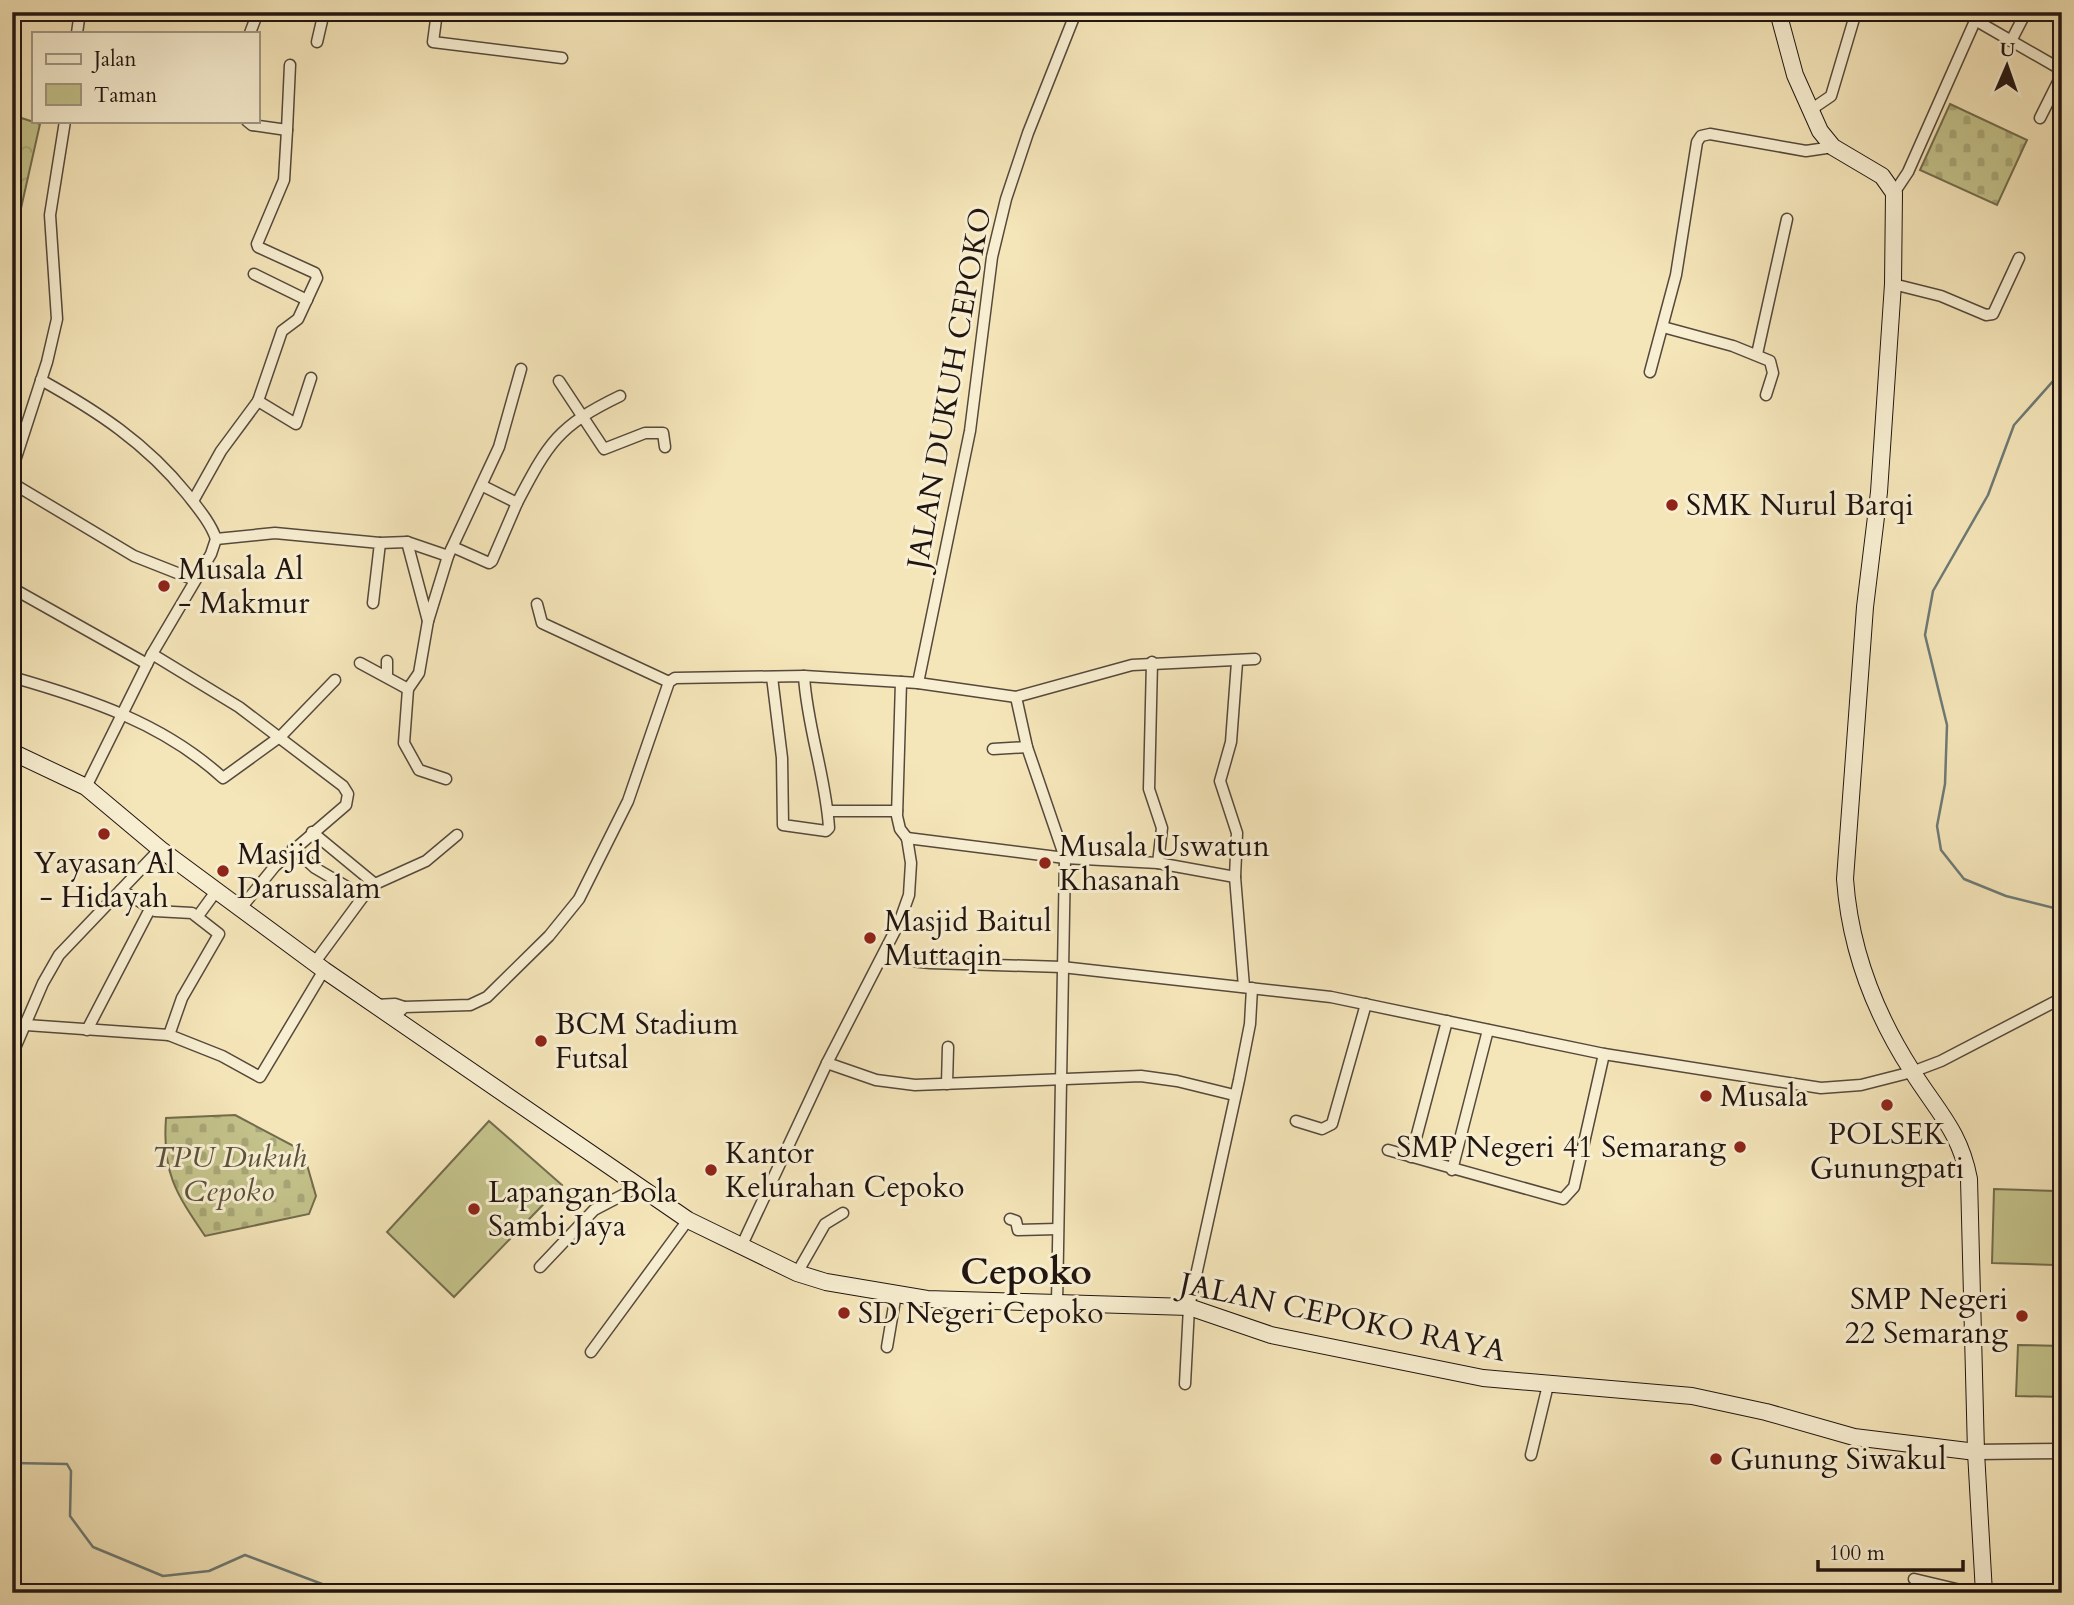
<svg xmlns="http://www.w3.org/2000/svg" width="2074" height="1605" font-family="Cardo,serif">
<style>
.forest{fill:url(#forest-crowns);stroke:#726c4e;stroke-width:2}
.cemetery{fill:url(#cemetery-stones);stroke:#726c4e;stroke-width:2}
.park{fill:#c4c38b;stroke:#726c4e;stroke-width:2}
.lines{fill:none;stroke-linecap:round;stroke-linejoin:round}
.stream{stroke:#6d7a76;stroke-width:2.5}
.minor-casing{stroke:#56493b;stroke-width:13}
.tertiary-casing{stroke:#56493b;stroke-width:17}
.secondary-casing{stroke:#211511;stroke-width:18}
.minor{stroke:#f8efd2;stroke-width:10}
.tertiary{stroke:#f8efd2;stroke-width:14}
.secondary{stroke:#f8efd2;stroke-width:16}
.poi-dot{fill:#8f2418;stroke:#f8efd2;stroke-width:2.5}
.labels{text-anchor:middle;stroke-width:6;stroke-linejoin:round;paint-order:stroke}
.street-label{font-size:30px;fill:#211511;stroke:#f8efd2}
.poi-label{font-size:30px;fill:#211511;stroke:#f8efd2;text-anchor:start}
.park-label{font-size:30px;font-style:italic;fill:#5a523c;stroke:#f8efd2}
.district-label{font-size:37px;font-weight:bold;fill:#211511;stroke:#f8efd2}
</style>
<defs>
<pattern id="forest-crowns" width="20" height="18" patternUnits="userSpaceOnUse" patternTransform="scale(1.75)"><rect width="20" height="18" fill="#c4c38b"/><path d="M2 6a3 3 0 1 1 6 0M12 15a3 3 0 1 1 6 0" fill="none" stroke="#a8a777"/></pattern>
<pattern id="cemetery-stones" width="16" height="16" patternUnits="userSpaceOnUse" patternTransform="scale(1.75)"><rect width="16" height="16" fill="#c4c38b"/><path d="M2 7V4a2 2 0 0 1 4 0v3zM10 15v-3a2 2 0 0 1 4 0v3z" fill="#a8a777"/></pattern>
</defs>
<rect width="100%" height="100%" fill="#f5e6ba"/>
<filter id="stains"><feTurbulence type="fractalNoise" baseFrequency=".00286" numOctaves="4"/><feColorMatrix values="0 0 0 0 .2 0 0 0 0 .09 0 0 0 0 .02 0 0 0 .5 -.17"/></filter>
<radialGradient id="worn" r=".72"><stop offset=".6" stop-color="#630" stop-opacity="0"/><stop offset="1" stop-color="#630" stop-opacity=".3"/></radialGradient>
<path class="forest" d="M 12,115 L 40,124 L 17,226 L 12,225 Z"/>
<g class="cemetery">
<path d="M 1950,104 L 2027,140 L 1997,205 L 1920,170 Z"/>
<path d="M 235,1115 L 303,1151 L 316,1196 L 309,1214 L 205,1236 C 175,1192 162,1172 166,1118 Z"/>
</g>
<g class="park">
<path d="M 489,1121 L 562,1185 L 454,1297 L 387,1232 Z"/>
<path d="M 1994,1189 L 2056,1191 L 2054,1265 L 1992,1263 Z"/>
<path d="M 2018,1345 L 2062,1346 L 2062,1397 L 2016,1396 Z"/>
</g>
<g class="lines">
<g class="stream">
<path d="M 2062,371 L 2014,425 L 1988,495 L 1933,591 L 1925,635 L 1947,725 L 1945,784 L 1937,826 L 1941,850 L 1964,879 L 2006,896 L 2062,910"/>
<path d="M 12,1463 L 67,1464 L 71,1471 L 70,1516 L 93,1547 L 163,1576 L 209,1571 L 245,1555 L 346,1593"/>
</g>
<g class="minor-casing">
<g id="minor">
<path d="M 437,12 L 433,42 L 562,58"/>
<path d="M 1975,20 L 2062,70"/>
<path d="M 77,33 L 80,12"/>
<path d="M 250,33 L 258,12"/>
<path d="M 2011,41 L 2026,12"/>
<path d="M 317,42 L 324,12"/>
<path d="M 1809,111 L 1831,96 L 1856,12"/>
<path d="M 2040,118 L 2062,74"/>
<path d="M 247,121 L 252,125 L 287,130 L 290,65"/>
<path d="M 1894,193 L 1908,172 L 1979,12"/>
<path d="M 254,274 L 307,300"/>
<path d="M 1893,284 L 1941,296 L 1986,315 L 1993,314 L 2019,258"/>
<path d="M 1663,327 L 1733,346 L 1770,361 L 1773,373 L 1766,395"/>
<path d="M 1757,354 L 1787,219"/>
<path d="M 1650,372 L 1676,275 L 1697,142 L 1701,136 L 1710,134 L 1806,151 L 1833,147"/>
<path d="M 41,380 C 97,411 146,443 187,494 C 197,507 211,523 216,539 L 211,554 L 152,654 L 86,787"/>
<path d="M 559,381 L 604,449 L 645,433 L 663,433 L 665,447"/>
<path d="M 258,401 L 282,331 L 298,319 L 317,278 L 315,273 L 258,247 L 257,244 L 284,180 L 287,130"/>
<path d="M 12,470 L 47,362 L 57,319 L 50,215 L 65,121"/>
<path d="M 12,483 L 134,556 L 195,580"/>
<path d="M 483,486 L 517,503 C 549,442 558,426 620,396"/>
<path d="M 193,501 L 221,451 L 258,401 L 296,424 L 311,378"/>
<path d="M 216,539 L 275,533 L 380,543 L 373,603"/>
<path d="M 407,542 L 448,556"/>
<path d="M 380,543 L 407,542 L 428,621 L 448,556 L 499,447 L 521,369"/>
<path d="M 453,547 L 489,563 L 492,561 L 517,503"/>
<path d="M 12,588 L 147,664"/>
<path d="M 537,604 L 542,623 L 669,682"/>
<path d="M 428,621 L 419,673 L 408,689 L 404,743 L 419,770 L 446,779"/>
<path d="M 152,654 L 239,707 L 343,786 L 348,794 L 346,805 L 275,866 L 241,908"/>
<path d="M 387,661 L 387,676"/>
<path d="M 1152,662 L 1149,789 L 1162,828 L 1158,863"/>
<path d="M 1237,662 L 1231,742 L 1220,781 L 1237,833 L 1235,877 L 1244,987"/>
<path d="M 360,663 L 408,689"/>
<path d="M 12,677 C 89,699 163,723 223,778 L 281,736 L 335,680"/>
<path d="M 772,677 L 782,758 L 783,825 L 826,831 L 829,828 C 826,777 807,727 804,676"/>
<path d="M 901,682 L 897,816 L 900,829 L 907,838"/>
<path d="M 918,683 L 970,431 L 992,257 L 1006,199 L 1028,133 L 1076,12"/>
<path d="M 1016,697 L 1027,747 L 1065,858 L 1057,1304"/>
<path d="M 993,749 L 1027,747"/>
<path d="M 828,811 L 897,811"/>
<path d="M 312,832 L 375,884"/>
<path d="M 907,838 L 1065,858 L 1158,863 L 1235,877"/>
<path d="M 293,848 L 315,868 L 361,895"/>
<path d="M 121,890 L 155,911 L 192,913 L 219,934 L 182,998 L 169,1035"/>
<path d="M 198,916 L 217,890"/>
<path d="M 882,958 L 930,963 L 1062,967 L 1331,997 L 1604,1054 L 1821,1088 L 1861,1085 L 1912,1072 L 1941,1061 L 2062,998"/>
<path d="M 315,962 L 368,890 L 375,884 L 426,861 L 457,835"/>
<path d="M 375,1005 L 395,1004 L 404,1007"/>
<path d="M 393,1019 L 404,1007 L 470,1005 L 487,997 L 549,936 L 579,899 L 628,801 L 669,682 L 675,678 L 804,676 L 918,683 L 1016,697 L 1132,665 L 1255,659"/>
<path d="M 12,1024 L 169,1035 L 222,1056 L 260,1077 L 324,970"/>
<path d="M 87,1030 L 150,909"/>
<path d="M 12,1055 L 43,983 L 59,955 L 160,849"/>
<path d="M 827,1063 L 876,1080 L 915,1085 L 1141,1076 L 1177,1081 L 1234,1095"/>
<path d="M 947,1084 L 948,1047"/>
<path d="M 1296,1121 L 1322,1129 L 1332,1124 L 1366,1004"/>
<path d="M 1388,1150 L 1563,1199 L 1574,1187 L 1604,1054"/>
<path d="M 1411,1157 L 1447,1021"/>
<path d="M 1452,1170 L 1488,1030"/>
<path d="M 1010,1219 L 1016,1221 L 1018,1230 L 1057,1229"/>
<path d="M 741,1247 L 827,1063 L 899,923 L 909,895 L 911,863 L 907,838"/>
<path d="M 540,1267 L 594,1210 L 640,1186"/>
<path d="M 797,1273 L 825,1224 L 843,1213"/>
<path d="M 887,1347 L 896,1294"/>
<path d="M 591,1352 L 688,1220"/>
<path d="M 1185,1384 L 1189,1307 L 1239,1080 L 1250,1024 L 1252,988"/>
<path d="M 1531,1455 L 1548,1385"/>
<path d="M 1914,1579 L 1973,1593"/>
</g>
</g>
<g class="tertiary-casing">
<path id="tertiary" d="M 1976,1452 L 2062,1451"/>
</g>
<g class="secondary-casing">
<g id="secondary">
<path d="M 1778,12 L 1795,75 L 1820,131 L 1833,147 L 1882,176 L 1894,193 L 1893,284 L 1879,492 L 1865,607 L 1845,879 C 1850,949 1874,1012 1912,1071 C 1937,1111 1960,1131 1969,1179 L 1976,1452 L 1984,1593"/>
<path d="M 12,752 L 86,787 L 160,849 L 324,970 L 688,1220 L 797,1273 L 826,1282 L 927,1299 L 1189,1307 L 1271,1335 L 1483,1378 L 1692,1396 L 1766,1412 L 1854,1437 L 1976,1452"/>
</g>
</g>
<use href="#minor" class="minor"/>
<use href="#tertiary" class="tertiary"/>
<use href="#secondary" class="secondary"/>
</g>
<g class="poi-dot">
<circle cx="1672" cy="505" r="7"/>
<circle cx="164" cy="586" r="7"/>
<circle cx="104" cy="834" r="7"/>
<circle cx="1045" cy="863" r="7"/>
<circle cx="223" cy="871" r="7"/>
<circle cx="870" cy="938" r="7"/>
<circle cx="541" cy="1041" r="7"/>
<circle cx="1706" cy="1096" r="7"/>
<circle cx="1887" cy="1105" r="7"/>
<circle cx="1740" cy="1147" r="7"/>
<circle cx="711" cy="1170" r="7"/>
<circle cx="474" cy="1209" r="7"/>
<circle cx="844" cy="1313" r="7"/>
<circle cx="2022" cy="1316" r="7"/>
<circle cx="1716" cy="1459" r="7"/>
</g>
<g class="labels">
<g class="street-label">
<text transform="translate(949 388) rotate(-80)" y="10">JALAN DUKUH CEPOKO</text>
<text transform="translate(1343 1317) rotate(12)" y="10">JALAN CEPOKO RAYA</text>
</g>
<g class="poi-label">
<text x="1686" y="515">SMK Nurul Barqi</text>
<text x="178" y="579">Musala Al<tspan x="178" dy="34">- Makmur</tspan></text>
<text x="1059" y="856">Musala Uswatun<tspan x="1059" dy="34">Khasanah</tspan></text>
<text x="237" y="864">Masjid<tspan x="237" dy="34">Darussalam</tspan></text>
<text x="104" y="873" text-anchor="middle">Yayasan Al<tspan x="104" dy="34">- Hidayah</tspan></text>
<text x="884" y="931">Masjid Baitul<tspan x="884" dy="34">Muttaqin</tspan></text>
<text x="555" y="1034">BCM Stadium<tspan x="555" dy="34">Futsal</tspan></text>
<text x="1720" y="1106">Musala</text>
<text x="1887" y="1144" text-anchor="middle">POLSEK<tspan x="1887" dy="34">Gunungpati</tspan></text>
<text x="1726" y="1157" text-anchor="end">SMP Negeri 41 Semarang</text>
<text x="725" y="1163">Kantor<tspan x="725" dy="34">Kelurahan Cepoko</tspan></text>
<text x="488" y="1202">Lapangan Bola<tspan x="488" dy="34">Sambi Jaya</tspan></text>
<text x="2008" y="1309" text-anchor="end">SMP Negeri<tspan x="2008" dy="34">22 Semarang</tspan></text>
<text x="858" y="1323">SD Negeri Cepoko</text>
<text x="1730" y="1469">Gunung Siwakul</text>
</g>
<g class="park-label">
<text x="229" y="1167">TPU Dukuh<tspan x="229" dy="34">Cepoko</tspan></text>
</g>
<g class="district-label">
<text x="1026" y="1284">Cepoko</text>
</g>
</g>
<rect width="2074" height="1605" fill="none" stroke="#f5e6ba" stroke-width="42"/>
<rect x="14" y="14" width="2046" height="1577" fill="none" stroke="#211511" stroke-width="3.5"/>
<rect x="21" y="21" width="2032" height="1563" fill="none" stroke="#211511" stroke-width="2"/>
<rect x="32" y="32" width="228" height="91" fill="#f8efd2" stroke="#a29885" stroke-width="2"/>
<rect x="46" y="54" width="35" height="10" fill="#f8efd2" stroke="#a29885" stroke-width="2"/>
<text x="94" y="66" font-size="21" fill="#211511">Jalan</text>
<rect x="46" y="84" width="35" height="21" fill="#c4c38b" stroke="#a29885" stroke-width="2"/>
<text x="94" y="102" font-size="21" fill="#211511">Taman</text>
<g transform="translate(2007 66) rotate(2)" stroke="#f8efd2" stroke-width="5" paint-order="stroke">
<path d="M0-5L12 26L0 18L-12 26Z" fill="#211511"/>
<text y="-10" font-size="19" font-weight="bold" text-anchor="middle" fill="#211511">U</text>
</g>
<path d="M1818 1560v10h145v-10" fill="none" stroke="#211511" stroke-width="3.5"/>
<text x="1829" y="1560" font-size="21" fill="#211511" stroke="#f8efd2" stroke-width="5" paint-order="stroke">100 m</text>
<rect width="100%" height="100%" filter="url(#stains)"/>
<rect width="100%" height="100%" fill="url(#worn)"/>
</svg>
